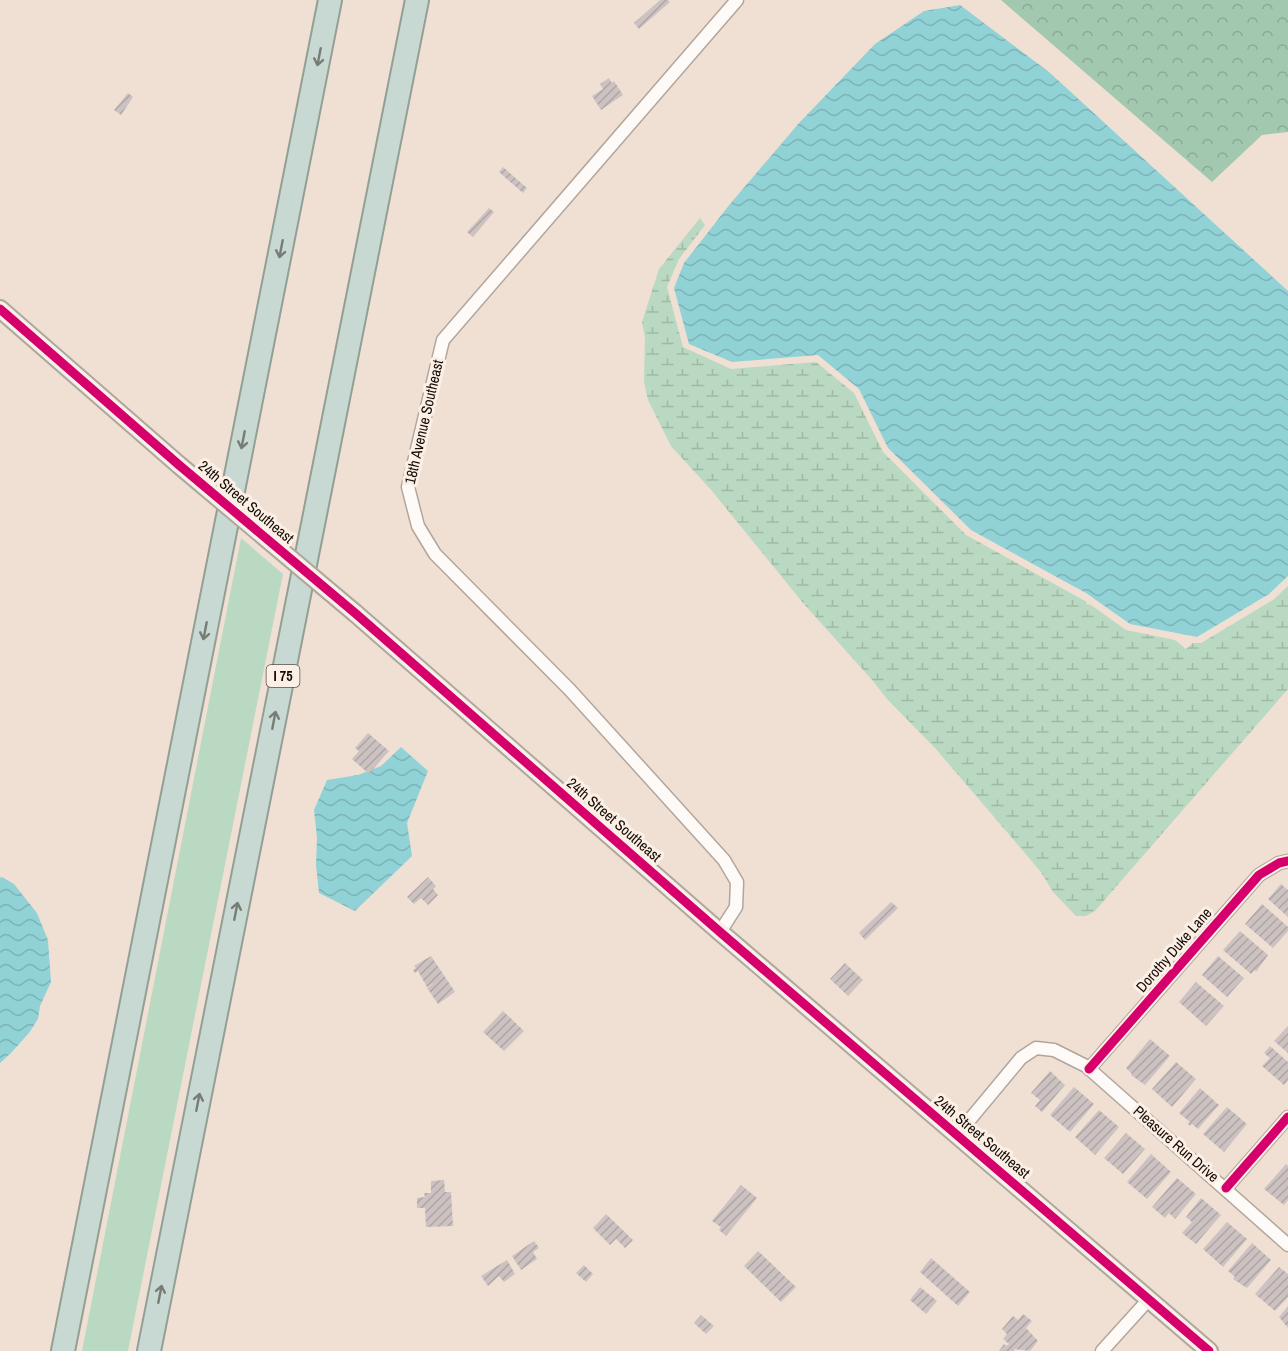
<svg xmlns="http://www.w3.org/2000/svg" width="1288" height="1351" font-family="'Archivo Narrow',sans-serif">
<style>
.green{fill:#bad9c2}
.forest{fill:url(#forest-crowns)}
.wetland{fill:url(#wetland-marsh)}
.water{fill:url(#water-waves)}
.building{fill:url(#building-hatch)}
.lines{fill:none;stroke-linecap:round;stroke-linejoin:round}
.street-casing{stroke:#b2a69c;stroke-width:15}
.secondary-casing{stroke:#b2a69c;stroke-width:20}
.highway-casing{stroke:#939f94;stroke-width:26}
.street{stroke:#fdfaf8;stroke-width:12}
.secondary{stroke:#edf0ed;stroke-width:16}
.highway{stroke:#c8d8d3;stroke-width:22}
.secondary-bridge-casing{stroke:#b2a69c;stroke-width:20;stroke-linecap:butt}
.secondary-bridge{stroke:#edf0ed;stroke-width:16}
.cycleway-casing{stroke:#fcf0e6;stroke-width:13}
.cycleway{stroke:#d6006c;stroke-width:9}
.oneway{stroke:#777c76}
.labels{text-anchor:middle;stroke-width:6;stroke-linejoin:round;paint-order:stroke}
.shield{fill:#fcf0e6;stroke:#5a5048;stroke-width:1.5}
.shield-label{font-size:14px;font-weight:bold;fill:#140b04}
.street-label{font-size:15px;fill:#140b04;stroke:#fcf0e6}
</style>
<defs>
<pattern id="forest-crowns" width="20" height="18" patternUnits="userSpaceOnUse" patternTransform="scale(1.5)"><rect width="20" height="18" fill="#a3c8b0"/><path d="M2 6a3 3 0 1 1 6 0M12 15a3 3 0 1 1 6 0" fill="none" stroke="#8baa96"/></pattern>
<pattern id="wetland-marsh" width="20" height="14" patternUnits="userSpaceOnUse" patternTransform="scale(1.5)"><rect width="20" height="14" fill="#bad9c2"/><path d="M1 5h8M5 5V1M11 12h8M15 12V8" fill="none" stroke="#9fb9a5"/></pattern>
<pattern id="water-waves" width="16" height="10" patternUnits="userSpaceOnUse" patternTransform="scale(1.5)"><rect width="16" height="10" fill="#91d2d7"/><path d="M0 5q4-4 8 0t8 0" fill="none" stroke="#7cb3b7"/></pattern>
<pattern id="building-hatch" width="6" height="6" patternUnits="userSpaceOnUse" patternTransform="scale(1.5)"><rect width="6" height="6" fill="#cdc2c2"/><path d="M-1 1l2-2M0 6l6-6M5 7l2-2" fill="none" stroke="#afa5a5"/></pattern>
</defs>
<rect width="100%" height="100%" fill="#f0e0d3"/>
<path class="green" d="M 241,538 L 283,574 L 128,1351 L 82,1351 Z"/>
<path class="forest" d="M 1001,0 L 1288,0 L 1288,132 L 1262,135 L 1212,182 Z"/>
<path class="wetland" d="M 700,218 L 705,225 L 679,259 L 667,287 L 683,347 L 731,369 L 816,362 L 854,393 L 883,452 L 966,535 L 1087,602 L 1086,604 L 1091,605 L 1126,630 L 1175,640 L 1186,649 L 1193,643 L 1201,643 L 1273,600 L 1288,586 L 1288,689 L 1095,911 L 1086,916 L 1076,916 L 1053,892 L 1041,872 L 935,748 L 887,699 L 873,681 L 803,603 L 712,491 L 671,446 L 648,400 L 644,382 L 645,338 L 642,322 L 659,269 Z"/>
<g class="water">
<path d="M 960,5 L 1049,72 L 1288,291 L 1288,576 L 1269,594 L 1197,637 L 1130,624 L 1086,593 L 971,530 L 888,448 L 859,389 L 818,355 L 732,362 L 689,344 L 674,288 L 684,263 L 730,204 L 799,123 L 875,44 L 924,11 Z"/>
<path d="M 401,747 L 428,771 L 407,823 L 412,856 L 355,911 L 319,893 L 316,865 L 317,838 L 314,810 L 327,780 L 358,775 L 381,766 Z"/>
<path d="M 2,877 L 14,884 L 37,913 L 48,940 L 51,982 L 40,1006 L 38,1019 L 29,1033 L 11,1053 L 0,1063 L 0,878 Z"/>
</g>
<g class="building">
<path d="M 660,0 L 668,0 L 670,2 L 639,29 L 634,23 Z"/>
<path d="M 609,78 L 612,83 L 614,81 L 623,95 L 601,110 L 592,96 L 603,89 L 600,84 Z"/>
<path d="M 128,93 L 133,97 L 121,115 L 114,110 Z"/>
<path d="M 503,167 L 527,188 L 523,193 L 499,172 Z"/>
<path d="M 489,208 L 494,212 L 473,237 L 467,232 Z"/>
<path d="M 368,733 L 389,751 L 369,774 L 352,759 L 359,751 L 355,748 Z"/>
<path d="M 428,877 L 436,886 L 433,889 L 438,895 L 428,905 L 421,898 L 414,904 L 407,897 Z"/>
<path d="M 1281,884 L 1288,890 L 1288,917 L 1268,899 Z"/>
<path d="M 891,902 L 898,908 L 865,940 L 859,933 Z"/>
<path d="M 1262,904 L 1288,927 L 1288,931 L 1273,948 L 1245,924 Z"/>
<path d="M 1240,931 L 1268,955 L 1256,972 L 1255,970 L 1251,974 L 1223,950 Z"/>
<path d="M 431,956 L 455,992 L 438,1004 L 427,988 L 434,983 L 427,987 L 418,971 L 415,973 L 413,970 L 416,968 L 414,966 Z"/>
<path d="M 1218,956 L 1244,978 L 1227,997 L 1202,975 Z"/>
<path d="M 845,963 L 863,980 L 848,996 L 830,979 Z"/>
<path d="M 1196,982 L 1224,1006 L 1206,1026 L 1179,1002 Z"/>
<path d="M 503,1011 L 524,1031 L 504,1051 L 483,1032 Z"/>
<path d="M 1288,1026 L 1288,1053 L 1274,1041 Z"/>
<path d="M 1150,1039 L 1170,1056 L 1145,1085 L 1131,1075 L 1132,1074 L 1126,1068 Z"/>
<path d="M 1270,1046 L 1288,1062 L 1288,1080 L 1284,1085 L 1262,1066 L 1270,1058 L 1264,1053 Z"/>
<path d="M 1176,1062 L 1196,1079 L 1172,1107 L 1152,1089 Z"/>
<path d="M 1050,1071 L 1065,1085 L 1042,1112 L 1035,1106 L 1040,1100 L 1031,1093 Z"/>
<path d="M 1074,1087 L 1094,1104 L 1070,1132 L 1050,1115 Z"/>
<path d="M 1200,1088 L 1219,1105 L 1198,1129 L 1192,1124 L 1190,1126 L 1188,1124 L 1190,1122 L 1179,1113 Z"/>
<path d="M 1227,1107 L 1247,1124 L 1224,1152 L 1203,1134 Z"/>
<path d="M 1099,1110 L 1119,1127 L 1095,1155 L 1075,1137 Z"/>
<path d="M 1126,1133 L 1145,1149 L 1123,1174 L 1104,1158 Z"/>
<path d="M 1151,1154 L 1171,1172 L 1147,1199 L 1127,1182 Z"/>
<path d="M 1286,1164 L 1288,1166 L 1288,1200 L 1284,1205 L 1264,1189 Z"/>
<path d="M 1177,1178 L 1196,1194 L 1175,1219 L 1169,1213 L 1165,1218 L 1152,1207 Z"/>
<path d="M 444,1180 L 445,1192 L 451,1192 L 453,1226 L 426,1227 L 425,1208 L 417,1208 L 417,1198 L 425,1197 L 424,1193 L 431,1193 L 431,1181 Z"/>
<path d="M 741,1185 L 757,1198 L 726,1236 L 719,1230 L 721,1227 L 712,1221 Z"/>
<path d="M 1201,1198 L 1221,1215 L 1196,1244 L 1182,1233 L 1192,1222 L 1186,1217 Z"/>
<path d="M 606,1214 L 633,1240 L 625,1248 L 616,1239 L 610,1245 L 593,1228 Z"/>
<path d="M 1227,1222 L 1247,1239 L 1223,1267 L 1203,1249 Z"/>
<path d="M 534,1241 L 539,1248 L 533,1252 L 537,1259 L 521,1270 L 512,1256 Z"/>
<path d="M 1252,1243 L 1271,1260 L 1247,1288 L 1233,1279 L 1235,1277 L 1228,1271 Z"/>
<path d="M 758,1251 L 796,1287 L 781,1302 L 744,1266 Z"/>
<path d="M 931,1258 L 970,1292 L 958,1306 L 920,1272 Z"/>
<path d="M 507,1260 L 515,1274 L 504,1282 L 499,1276 L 488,1286 L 481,1276 Z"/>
<path d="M 584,1265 L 593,1274 L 586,1282 L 576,1273 Z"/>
<path d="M 1279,1267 L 1288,1274 L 1288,1297 L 1275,1311 L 1255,1294 Z"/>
<path d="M 920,1287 L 937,1301 L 926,1314 L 910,1300 Z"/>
<path d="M 1288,1306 L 1288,1328 L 1279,1317 Z"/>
<path d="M 1023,1314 L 1032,1321 L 1026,1328 L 1038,1341 L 1030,1351 L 1015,1349 L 1014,1351 L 999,1351 L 1004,1344 L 1006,1346 L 1009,1344 L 1003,1339 L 1007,1334 L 1002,1329 L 1013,1316 L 1018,1320 Z"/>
<path d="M 701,1315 L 714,1326 L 706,1334 L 694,1323 Z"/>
</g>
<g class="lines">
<g class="street-casing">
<g id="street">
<path d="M 720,932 L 736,907 L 737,882 L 724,860 L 570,690 L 435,554 L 418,526 L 408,487 L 443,340 L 737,0"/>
<path d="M 1089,1069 L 1259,875 L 1279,863 L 1288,861"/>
<path d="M 957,1135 L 1021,1058 L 1036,1048 L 1054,1050 L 1086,1066 L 1288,1245"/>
<path d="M 1226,1188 L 1288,1117"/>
<path d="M 1102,1351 L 1149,1299"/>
</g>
</g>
<g class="secondary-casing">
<g id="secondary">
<path d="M 0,309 L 179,465"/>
<path d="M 355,613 L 720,932 L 1209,1351"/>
</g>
</g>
<g class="highway-casing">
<g id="highway">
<path d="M 63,1351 L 330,0"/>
<path d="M 149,1351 L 417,0"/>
</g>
</g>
<use href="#street" class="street"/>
<use href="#secondary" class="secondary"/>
<use href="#highway" class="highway"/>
<g class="secondary-bridge-casing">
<path id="secondary-bridge" d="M 179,465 L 355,613"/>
</g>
<use href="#secondary-bridge" class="secondary-bridge"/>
<g class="cycleway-casing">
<g id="cycleway">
<path d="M 0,309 L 179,465 L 355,613 L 720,932 L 1209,1351"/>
<path d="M 1089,1069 L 1259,875 L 1279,863 L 1288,861"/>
<path d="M 1226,1188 L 1288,1117"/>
</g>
</g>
<use href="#cycleway" class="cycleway"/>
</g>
<defs><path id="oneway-shaft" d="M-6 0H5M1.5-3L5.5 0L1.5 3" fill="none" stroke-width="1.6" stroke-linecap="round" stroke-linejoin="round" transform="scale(1.5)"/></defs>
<g class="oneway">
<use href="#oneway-shaft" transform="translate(319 57) rotate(101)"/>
<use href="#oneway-shaft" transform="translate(281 249) rotate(101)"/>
<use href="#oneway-shaft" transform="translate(243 440) rotate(101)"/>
<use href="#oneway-shaft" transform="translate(205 631) rotate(101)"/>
<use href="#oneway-shaft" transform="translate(274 720) rotate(-79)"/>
<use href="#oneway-shaft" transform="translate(236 911) rotate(-79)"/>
<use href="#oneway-shaft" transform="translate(198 1102) rotate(-79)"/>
<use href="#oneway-shaft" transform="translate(160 1294) rotate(-79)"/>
</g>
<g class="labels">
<rect class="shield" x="266.5" y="665" width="33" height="22" rx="4.5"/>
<g class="shield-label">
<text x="283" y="681">I 75</text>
</g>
<g class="street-label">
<text transform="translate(424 422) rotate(-77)" y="5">18th Avenue Southeast</text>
<text transform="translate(246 502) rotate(40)" y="5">24th Street Southeast</text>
<text transform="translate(614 820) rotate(41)" y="5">24th Street Southeast</text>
<text transform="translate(1174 950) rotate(-49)" y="5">Dorothy Duke Lane</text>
<text transform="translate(982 1137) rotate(40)" y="5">24th Street Southeast</text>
<text transform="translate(1176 1144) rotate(41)" y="5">Pleasure Run Drive</text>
</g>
</g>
</svg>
